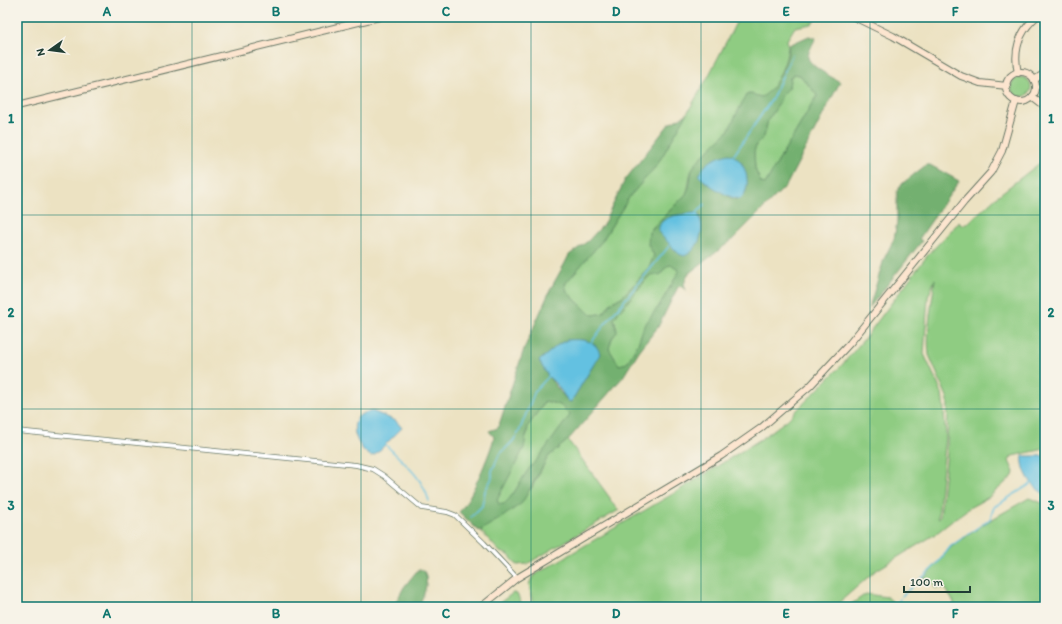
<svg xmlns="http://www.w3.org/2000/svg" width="1062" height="624" font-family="Itim,sans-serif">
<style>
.green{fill:#8fcc82;stroke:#57845b;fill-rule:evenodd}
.forest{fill:#73b070;stroke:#497652;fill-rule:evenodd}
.water{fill:#63c1e1;stroke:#417f8a}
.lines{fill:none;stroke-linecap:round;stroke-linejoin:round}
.stream{stroke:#63c1e1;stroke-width:1.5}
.street-casing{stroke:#677766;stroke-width:5.5}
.secondary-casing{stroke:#677766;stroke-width:8}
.street{stroke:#fff;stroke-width:4}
.secondary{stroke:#fce5cf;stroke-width:6}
.grid{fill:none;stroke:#0f766e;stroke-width:1;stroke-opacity:0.55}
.neatline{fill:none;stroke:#0f766e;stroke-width:1.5}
.grid-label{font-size:13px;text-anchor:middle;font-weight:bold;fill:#0f766e}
</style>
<rect width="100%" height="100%" fill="#f7f3e8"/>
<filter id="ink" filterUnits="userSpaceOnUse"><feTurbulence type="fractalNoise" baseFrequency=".025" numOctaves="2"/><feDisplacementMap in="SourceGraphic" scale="8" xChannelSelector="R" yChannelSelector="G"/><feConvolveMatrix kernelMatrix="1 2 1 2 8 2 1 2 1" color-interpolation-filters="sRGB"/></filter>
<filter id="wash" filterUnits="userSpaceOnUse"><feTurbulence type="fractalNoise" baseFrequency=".012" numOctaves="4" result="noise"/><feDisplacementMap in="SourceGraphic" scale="16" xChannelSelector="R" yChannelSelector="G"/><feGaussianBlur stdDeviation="0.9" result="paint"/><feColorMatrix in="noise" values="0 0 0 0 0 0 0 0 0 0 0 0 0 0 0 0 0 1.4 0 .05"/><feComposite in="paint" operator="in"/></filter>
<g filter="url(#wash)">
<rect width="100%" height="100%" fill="#ece2c2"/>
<g class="green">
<path d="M 739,17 L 802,17 L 815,21 L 812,24 L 795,27 L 787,40 C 792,51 775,92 763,97 C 759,98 753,94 748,94 C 739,106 737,120 727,132 C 717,145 702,154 693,168 C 688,176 690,186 686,194 L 651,229 L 650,249 L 654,255 L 649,268 L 623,296 L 611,303 L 604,313 L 594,315 L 590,314 L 567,292 L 565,286 L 567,281 L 602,241 L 630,196 L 657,165 L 708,77 Z"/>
<path d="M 793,74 L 800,75 C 804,81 815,91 817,96 L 765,184 L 761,183 L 755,169 L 754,152 L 756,145 L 764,137 L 768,120 L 778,105 L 782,95 L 789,88 L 790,79 Z"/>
<circle cx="1021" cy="87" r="10"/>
<path d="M 1045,159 L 1045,449 L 1012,456 L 1009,461 L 1014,472 L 1013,476 L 989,497 L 969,508 L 934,535 L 875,571 L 834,607 L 793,607 L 785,599 L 792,607 L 533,607 L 529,584 L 533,576 L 676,492 L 761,439 L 787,420 L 842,365 L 865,338 L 927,256 L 959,222 L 961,225 L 967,224 L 996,197 ZM 935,279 C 932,304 926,330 929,355 L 948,399 L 947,452 L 940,517 L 938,518 L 946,436 L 944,411 L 942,393 L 924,354 L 928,297 Z"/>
<path d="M 671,265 L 678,270 L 677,275 L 659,306 L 644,326 L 638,344 L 627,364 L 619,365 L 609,349 L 609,344 L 617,330 L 614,318 L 650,275 L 660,275 L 667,266 Z"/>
<path d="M 545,401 L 560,405 L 571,415 L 537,460 C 523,472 518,492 504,505 L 499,504 L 497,500 L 527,435 L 528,426 Z"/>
<path d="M 568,440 L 610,498 L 611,502 L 619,510 L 527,564 L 517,565 L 509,555 L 500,552 L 481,531 L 483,527 L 501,518 L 531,489 L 548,457 Z"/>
<path d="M 1029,498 L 1045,504 L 1045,607 L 954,607 L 954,602 L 944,588 L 935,588 L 932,582 L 920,583 L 951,547 L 987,522 Z"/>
<path d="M 513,593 L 517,594 L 523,607 L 494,607 Z"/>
<path d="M 866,594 L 887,597 L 892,601 L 892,607 L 847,607 Z"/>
</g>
<g class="forest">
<path d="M 809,36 L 816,38 C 813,43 809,50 808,56 C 807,65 832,77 840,82 L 839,84 L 786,186 L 732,240 L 688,274 L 684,284 L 686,291 L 681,286 L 678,287 L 658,327 L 639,351 L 623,377 L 568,440 L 548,457 L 522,503 L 501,518 L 479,531 L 459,512 C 468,505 492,450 494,437 L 489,431 L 498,428 L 524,349 L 551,288 L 565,263 L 569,255 L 588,241 L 603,225 L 625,180 L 669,124 L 687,114 L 657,165 L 630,196 L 602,241 L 565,284 L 567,292 L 590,314 L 594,315 L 604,313 L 611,303 L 623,296 L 649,268 L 654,255 L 648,245 L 649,232 L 686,194 L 689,187 L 692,169 L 699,159 L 728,131 L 746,95 L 751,94 L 761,97 C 775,92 789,59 789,45 ZM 793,74 L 800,75 C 804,81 815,91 817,96 L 765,184 L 761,183 L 755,169 L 754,152 L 756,145 L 764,137 L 768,120 L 778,105 L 782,95 L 789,88 L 790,78 ZM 741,161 C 746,173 752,190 740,199 L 733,199 L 704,181 ZM 692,213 L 700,216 C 705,231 698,253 682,255 L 670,245 L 671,216 ZM 671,265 L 678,270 L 677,275 L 659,306 L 644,326 L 638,344 L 627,363 L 619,365 L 609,349 L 612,338 L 617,332 L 614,318 L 650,275 L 660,275 L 667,266 ZM 567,340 L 584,340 L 600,354 L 571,402 L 568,401 C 557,389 547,375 539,361 L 559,344 ZM 545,401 L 560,405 L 570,415 L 537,460 C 523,472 518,492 504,504 L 499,504 L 497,500 L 524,448 L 528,426 Z"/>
<path d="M 926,165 L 930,165 L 959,181 L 919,239 L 922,241 L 869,308 L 884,259 L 894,239 L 897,222 L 897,191 L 903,183 Z"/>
<path d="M 419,570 L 423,570 C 431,579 423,598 418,607 L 398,607 L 396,602 L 404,587 L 416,572 Z"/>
</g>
<g class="water">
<path d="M 729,154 C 746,158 754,188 740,199 C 729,199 707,184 699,176 C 703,163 716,157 729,154 Z"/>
<path d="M 692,213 L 697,213 C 707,225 700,251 684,256 L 679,254 L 659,233 C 656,215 681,215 692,213 Z"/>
<path d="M 567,340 C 581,339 596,339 600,354 L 571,402 L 568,401 L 557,385 L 548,376 L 539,361 L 559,344 Z"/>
<path d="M 372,411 L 396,421 L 402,428 L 375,455 L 371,456 C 359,450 347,426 360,415 C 363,413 368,412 372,411 Z"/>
<path d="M 1023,456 L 1045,456 L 1045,494 C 1032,488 1021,470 1023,456 Z"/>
</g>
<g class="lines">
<g class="stream">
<path d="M 734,155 L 772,99 L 792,55"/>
<path d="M 696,214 L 705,204"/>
<path d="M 591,343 L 605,324 L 670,245"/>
<path d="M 386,445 C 403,462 422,476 429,501"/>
<path d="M 471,517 L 482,506 L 485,491 L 492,478 L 492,471 L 499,455 L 513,441 L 519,432 L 535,391 L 549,376"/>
<path d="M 902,596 L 936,565 L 951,546 L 990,519 L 994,507 L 1032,483"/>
<path d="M 896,607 L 900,599"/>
</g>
</g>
</g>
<g filter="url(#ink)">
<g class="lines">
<g class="street-casing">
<path id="street" d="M 17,431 L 356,465 L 373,469 L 384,476 L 422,508 L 447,512 L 455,515 L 484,543 L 517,578"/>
</g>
<g class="secondary-casing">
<g id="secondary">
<path d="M 854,17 L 893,36 L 961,76 L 980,83 L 1007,86"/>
<circle cx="1021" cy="87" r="15"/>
<path d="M 1018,73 C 1013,51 1019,32 1036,17"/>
<path d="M 1034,80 L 1045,73"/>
<path d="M 1032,97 L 1045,107"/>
<path d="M 17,106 L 379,17"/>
<path d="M 481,607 L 517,578 L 721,456 L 761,428 L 810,386 L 850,343 L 964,202 L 991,172 L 1002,151 L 1016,101"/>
</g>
</g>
<use href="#street" class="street"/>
<use href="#secondary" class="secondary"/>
</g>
</g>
<path class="grid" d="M 192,17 L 192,607M 361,17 L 361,607M 531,17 L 531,607M 701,17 L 701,607M 870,17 L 870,607M 17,215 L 1045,215M 17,409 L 1045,409"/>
<rect width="1062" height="624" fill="none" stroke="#f7f3e8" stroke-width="44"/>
<g transform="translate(50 50) rotate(256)" stroke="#f7f3e8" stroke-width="3" paint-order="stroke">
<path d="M0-3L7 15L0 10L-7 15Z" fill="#1f3d34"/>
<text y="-6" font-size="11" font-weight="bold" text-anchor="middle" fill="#1f3d34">N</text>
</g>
<path d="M904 586v6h66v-6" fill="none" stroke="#1f3d34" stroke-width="2"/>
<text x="910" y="586" font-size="12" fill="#1f3d34" stroke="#f7f3e8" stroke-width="3" paint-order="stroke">100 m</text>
<rect x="22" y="22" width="1018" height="580" class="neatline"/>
<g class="grid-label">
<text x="107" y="16">A</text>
<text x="276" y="16">B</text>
<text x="446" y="16">C</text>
<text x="616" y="16">D</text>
<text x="786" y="16">E</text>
<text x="955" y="16">F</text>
<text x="11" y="123">1</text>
<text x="1051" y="123">1</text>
<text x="11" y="317">2</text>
<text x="1051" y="317">2</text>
<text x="11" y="510">3</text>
<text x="1051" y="510">3</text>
<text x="107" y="618">A</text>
<text x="276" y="618">B</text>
<text x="446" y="618">C</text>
<text x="616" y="618">D</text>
<text x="786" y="618">E</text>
<text x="955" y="618">F</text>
</g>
</svg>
